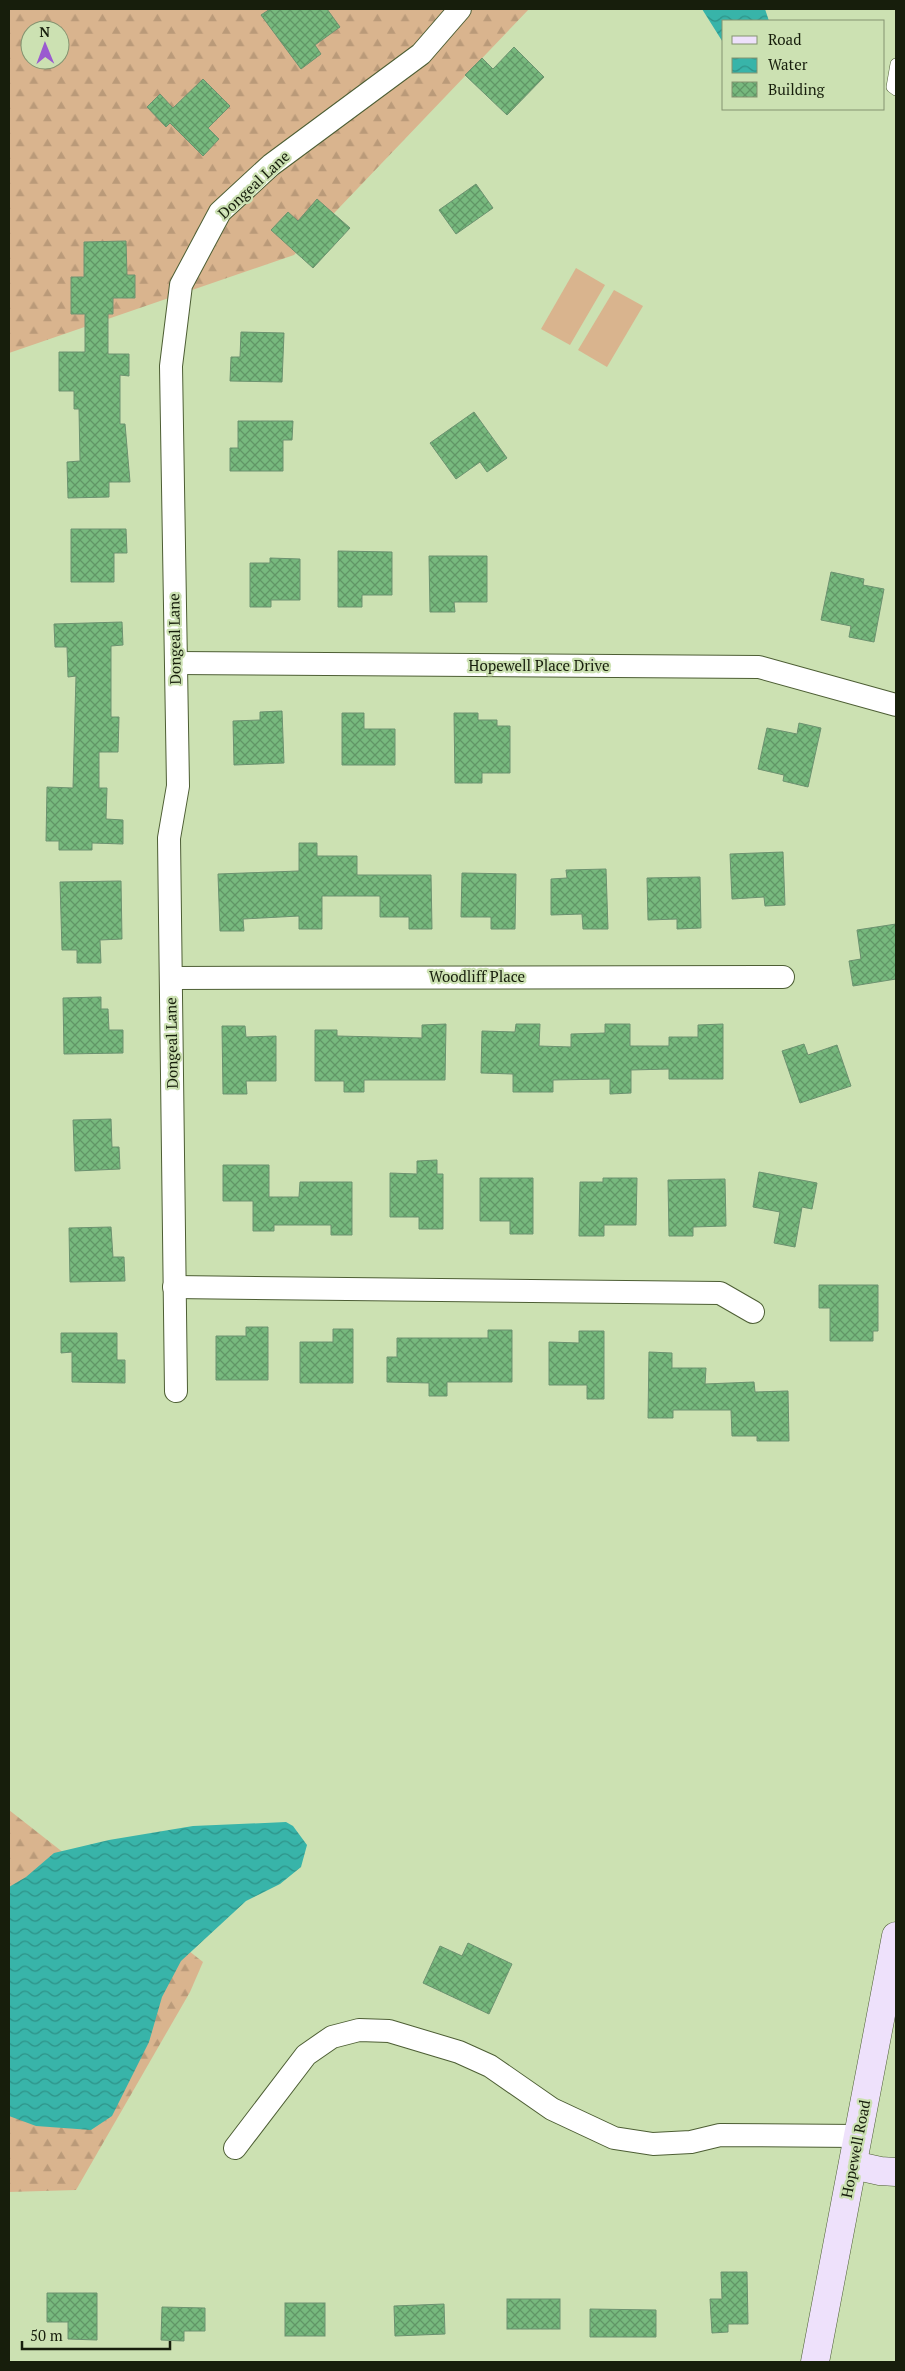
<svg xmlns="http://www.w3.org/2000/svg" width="905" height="2371" font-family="'PT Serif',serif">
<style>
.forest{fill:url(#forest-firs);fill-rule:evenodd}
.pitch{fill:#d9b48e}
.water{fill:url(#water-waves)}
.building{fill:url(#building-cross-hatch);stroke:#6c9270}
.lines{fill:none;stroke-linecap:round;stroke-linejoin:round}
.lane-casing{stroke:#4d5e34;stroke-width:12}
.street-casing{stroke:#4d5e34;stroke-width:24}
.secondary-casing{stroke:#4d5e34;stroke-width:29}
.lane{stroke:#fff;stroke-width:11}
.street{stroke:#fff;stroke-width:22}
.secondary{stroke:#eee1fb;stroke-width:28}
.labels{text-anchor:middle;stroke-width:4.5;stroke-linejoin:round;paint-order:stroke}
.street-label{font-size:15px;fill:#171e0c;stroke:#cce1b2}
</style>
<defs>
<pattern id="forest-firs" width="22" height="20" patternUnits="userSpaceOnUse" patternTransform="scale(1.25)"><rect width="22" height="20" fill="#d9b48e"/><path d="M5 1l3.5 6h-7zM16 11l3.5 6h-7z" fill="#ba9a79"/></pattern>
<pattern id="water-waves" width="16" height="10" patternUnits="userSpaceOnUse" patternTransform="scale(1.25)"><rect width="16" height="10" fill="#38b4a9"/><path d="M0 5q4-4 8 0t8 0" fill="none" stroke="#2e9288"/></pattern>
<pattern id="building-cross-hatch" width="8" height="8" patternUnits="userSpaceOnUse" patternTransform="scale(1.25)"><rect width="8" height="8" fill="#77b97e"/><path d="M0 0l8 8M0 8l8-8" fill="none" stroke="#619666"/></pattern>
</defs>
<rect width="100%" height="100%" fill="#cce1b2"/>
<g class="forest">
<path d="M 9,9 L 529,9 L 294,255 L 9,353 ZM 30,30 L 60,30 L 60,60 L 30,60 Z"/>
<path d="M 9,1810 L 203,1962 L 190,1992 L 76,2190 L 9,2192 Z"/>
</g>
<g class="pitch">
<path d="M 576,268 L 605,285 L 570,345 L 541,329 Z"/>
<path d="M 614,290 L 643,306 L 607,367 L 578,350 Z"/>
</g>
<g class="water">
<path d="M 702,9 L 765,9 L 769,21 L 724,21 L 724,44 Z"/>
<path d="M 286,1822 L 293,1826 L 307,1845 L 301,1867 L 280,1884 L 246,1901 L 181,1961 L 162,1997 L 149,2042 L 112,2116 L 91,2130 L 36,2126 L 9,2116 L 9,1887 L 26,1877 L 54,1853 L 109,1840 L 193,1826 Z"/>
</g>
<g class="building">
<path d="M 270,9 L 327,9 L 340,27 L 315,45 L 321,54 L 301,69 L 261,15 Z"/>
<path d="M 514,47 L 544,77 L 507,115 L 465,75 L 482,58 L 493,69 Z"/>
<path d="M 203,79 L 230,106 L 208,128 L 219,139 L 203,156 L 170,123 L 166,127 L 147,107 L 160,94 L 173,108 Z"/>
<path d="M 476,184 L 493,208 L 456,234 L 439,210 Z"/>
<path d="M 317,199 L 350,228 L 313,268 L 271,230 L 288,212 L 298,221 Z"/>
<path d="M 126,241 L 127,275 L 135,275 L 135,298 L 113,298 L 113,314 L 108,314 L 108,354 L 129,354 L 129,376 L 120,375 L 120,424 L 125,424 L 130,482 L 109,482 L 109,497 L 68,498 L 67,462 L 80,461 L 79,409 L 74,409 L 74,391 L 59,391 L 59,352 L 85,352 L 85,314 L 71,314 L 71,277 L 84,277 L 84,242 Z"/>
<path d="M 241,332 L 284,333 L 282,382 L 230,381 L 231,357 L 240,357 Z"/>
<path d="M 474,412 L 507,458 L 487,472 L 480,462 L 456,479 L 430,443 Z"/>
<path d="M 238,421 L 293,421 L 292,440 L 283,440 L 283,471 L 230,471 L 230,448 L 238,448 Z"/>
<path d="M 71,529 L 126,529 L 127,553 L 114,553 L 114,582 L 71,582 Z"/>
<path d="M 338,551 L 392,552 L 392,595 L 362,595 L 362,607 L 338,607 Z"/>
<path d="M 429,556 L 487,556 L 487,602 L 454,602 L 455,612 L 430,612 Z"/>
<path d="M 270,558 L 300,559 L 300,600 L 271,600 L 271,607 L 250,607 L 250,563 L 270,563 Z"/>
<path d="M 831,572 L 864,579 L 863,585 L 884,589 L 874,642 L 849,637 L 851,626 L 821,620 Z"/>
<path d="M 122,622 L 123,645 L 111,646 L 111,717 L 119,717 L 118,752 L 99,752 L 99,788 L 107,788 L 106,819 L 123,820 L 123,844 L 92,843 L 92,850 L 59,850 L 59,841 L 46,841 L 47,787 L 73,788 L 76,676 L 68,677 L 67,647 L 55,647 L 54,624 Z"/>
<path d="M 282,711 L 284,763 L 234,765 L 233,721 L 260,720 L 260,712 Z"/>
<path d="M 342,713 L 364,713 L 364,729 L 395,729 L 395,765 L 342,765 Z"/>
<path d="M 454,713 L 478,713 L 478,720 L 497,720 L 497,726 L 510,726 L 510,773 L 482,773 L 482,783 L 455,783 Z"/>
<path d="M 799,723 L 821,728 L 808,787 L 783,781 L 784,775 L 758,769 L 767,728 L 797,734 Z"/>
<path d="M 299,843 L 317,843 L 317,856 L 357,856 L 357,875 L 431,875 L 432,929 L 409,929 L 409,917 L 380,917 L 380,896 L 322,896 L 322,929 L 299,929 L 299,916 L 243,919 L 244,931 L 220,931 L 218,874 L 299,871 Z"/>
<path d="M 783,852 L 785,905 L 765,906 L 764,897 L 732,899 L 730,854 Z"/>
<path d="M 606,869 L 608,929 L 583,929 L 582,914 L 551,915 L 551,879 L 567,878 L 566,870 Z"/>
<path d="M 462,873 L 516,874 L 515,929 L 491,929 L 491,917 L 461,917 Z"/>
<path d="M 700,877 L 701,928 L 677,929 L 677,919 L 648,920 L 647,878 Z"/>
<path d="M 121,881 L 122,939 L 100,940 L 101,963 L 77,963 L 77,950 L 62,950 L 60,882 Z"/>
<path d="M 896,924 L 896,979 L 853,986 L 849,961 L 861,959 L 857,930 Z"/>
<path d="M 101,997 L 101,1009 L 108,1009 L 109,1030 L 123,1030 L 123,1053 L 64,1054 L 63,998 Z"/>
<path d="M 446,1024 L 445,1080 L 364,1080 L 364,1092 L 344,1092 L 344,1081 L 315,1081 L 315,1030 L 337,1030 L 337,1036 L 422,1038 L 422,1025 Z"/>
<path d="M 516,1024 L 540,1024 L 539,1046 L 571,1047 L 571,1034 L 605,1033 L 605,1024 L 630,1024 L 630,1046 L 669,1046 L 669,1037 L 698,1037 L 698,1025 L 723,1024 L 723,1079 L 669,1079 L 669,1069 L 631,1070 L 631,1093 L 610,1094 L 610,1079 L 553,1080 L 553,1092 L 513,1092 L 513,1074 L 481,1073 L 482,1031 L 515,1032 Z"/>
<path d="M 222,1026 L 245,1026 L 246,1037 L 276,1036 L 276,1081 L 246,1081 L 247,1094 L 223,1094 Z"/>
<path d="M 804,1044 L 808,1055 L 837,1045 L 851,1086 L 800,1103 L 782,1051 Z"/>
<path d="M 111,1119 L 112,1147 L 119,1147 L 120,1169 L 75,1171 L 73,1120 Z"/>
<path d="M 437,1160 L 437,1174 L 443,1174 L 443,1229 L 419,1229 L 419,1217 L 390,1217 L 390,1173 L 417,1174 L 417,1161 Z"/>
<path d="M 223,1165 L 269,1165 L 269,1197 L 299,1197 L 300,1182 L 352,1182 L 352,1235 L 331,1235 L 331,1225 L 274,1225 L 274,1231 L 253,1231 L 253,1201 L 223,1201 Z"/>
<path d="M 759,1172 L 817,1183 L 812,1209 L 802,1207 L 795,1247 L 774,1243 L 780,1212 L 753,1207 Z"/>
<path d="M 480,1178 L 533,1178 L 533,1234 L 510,1234 L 510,1221 L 480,1221 Z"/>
<path d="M 603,1178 L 637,1178 L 636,1225 L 604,1225 L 604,1236 L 579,1236 L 580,1182 L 603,1182 Z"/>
<path d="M 725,1179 L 726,1226 L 693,1227 L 693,1236 L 669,1236 L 668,1180 Z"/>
<path d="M 111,1227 L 113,1257 L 124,1257 L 125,1281 L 70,1282 L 69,1228 Z"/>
<path d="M 819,1285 L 878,1285 L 878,1331 L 873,1331 L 873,1341 L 830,1341 L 830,1308 L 819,1308 Z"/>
<path d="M 246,1327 L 268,1327 L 268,1380 L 216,1380 L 216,1336 L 246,1336 Z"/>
<path d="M 333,1329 L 353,1329 L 353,1383 L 300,1383 L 300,1342 L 333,1342 Z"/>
<path d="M 488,1330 L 512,1330 L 512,1382 L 447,1382 L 447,1396 L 429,1396 L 429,1383 L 387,1382 L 387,1357 L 397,1357 L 397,1338 L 488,1338 Z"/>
<path d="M 579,1331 L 604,1331 L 604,1399 L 587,1399 L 587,1385 L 549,1385 L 549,1342 L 579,1343 Z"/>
<path d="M 61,1333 L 117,1333 L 117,1360 L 125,1360 L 125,1383 L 72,1382 L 72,1352 L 61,1353 Z"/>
<path d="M 649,1352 L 672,1353 L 672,1368 L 706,1368 L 705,1384 L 754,1382 L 755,1392 L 788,1391 L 789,1441 L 757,1441 L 757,1436 L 732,1436 L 731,1410 L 673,1410 L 673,1418 L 648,1418 Z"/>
<path d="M 468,1943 L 512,1964 L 489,2014 L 423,1983 L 440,1946 L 462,1956 Z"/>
<path d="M 721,2272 L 747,2272 L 748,2324 L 728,2324 L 728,2332 L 712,2333 L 710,2299 L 722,2299 Z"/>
<path d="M 47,2293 L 97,2293 L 97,2340 L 68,2339 L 68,2322 L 47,2322 Z"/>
<rect x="507" y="2299" width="53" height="30"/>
<rect x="285" y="2303" width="40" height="33"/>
<path d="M 444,2304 L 445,2334 L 395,2336 L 394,2306 Z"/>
<path d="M 162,2307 L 205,2308 L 205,2331 L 184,2331 L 184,2341 L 161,2340 Z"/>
<path d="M 590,2309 L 656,2310 L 656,2337 L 590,2337 Z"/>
</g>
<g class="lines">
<g class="lane-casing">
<path id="lane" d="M 896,64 L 892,87 L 896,90"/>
</g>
<g class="street-casing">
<g id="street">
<path d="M 176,663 L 759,667 L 896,705"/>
<path d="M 171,978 L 783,977"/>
<path d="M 174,1287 L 720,1293 L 753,1312"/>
<path d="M 176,1391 L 169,838 L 178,786 L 171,366 L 181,285 L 220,212 L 271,165 L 421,54 L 460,9"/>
<path d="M 235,2148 L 306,2055 L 332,2037 L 359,2030 L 389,2031 L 459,2052 L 490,2066 L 552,2109 L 614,2138 L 653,2144 L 691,2142 L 720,2135 L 858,2136"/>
</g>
</g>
<g class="secondary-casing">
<g id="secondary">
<path d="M 853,2165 L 880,2171 L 896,2172"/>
<path d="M 815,2362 L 896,1936"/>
</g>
</g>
<use href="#lane" class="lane"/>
<use href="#street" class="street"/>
<use href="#secondary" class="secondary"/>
</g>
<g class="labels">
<g class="street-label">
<text transform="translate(254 185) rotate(-43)" y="5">Dongeal Lane</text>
<text transform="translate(175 639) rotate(-91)" y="5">Dongeal Lane</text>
<text x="539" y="671">Hopewell Place Drive</text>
<text x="477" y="982">Woodliff Place</text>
<text transform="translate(172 1043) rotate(-91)" y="5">Dongeal Lane</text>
<text transform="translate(856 2149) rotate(-79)" y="5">Hopewell Road</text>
</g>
</g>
<rect width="905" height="2371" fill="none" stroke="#171e0c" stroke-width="20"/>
<rect x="722" y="20" width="162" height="90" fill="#cce1b2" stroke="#849370"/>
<rect x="732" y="36" width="25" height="8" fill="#eee1fb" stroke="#849370"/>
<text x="768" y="45" font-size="15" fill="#171e0c">Road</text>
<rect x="732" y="58" width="25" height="15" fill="url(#water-waves)" stroke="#849370"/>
<text x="768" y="70" font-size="15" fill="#171e0c">Water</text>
<rect x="732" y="82" width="25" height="15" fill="url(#building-cross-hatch)" stroke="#849370"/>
<text x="768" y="95" font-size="15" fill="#171e0c">Building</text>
<g transform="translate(45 45) rotate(359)"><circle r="24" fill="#cce1b2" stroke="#849370"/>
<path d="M0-4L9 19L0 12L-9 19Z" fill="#9a5ad0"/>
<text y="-8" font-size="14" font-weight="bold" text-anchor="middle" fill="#171e0c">N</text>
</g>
<path d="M22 2341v8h148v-8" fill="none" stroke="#171e0c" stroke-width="2.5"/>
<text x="30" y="2341" font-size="15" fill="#171e0c" stroke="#cce1b2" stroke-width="4" paint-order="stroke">50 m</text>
</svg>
